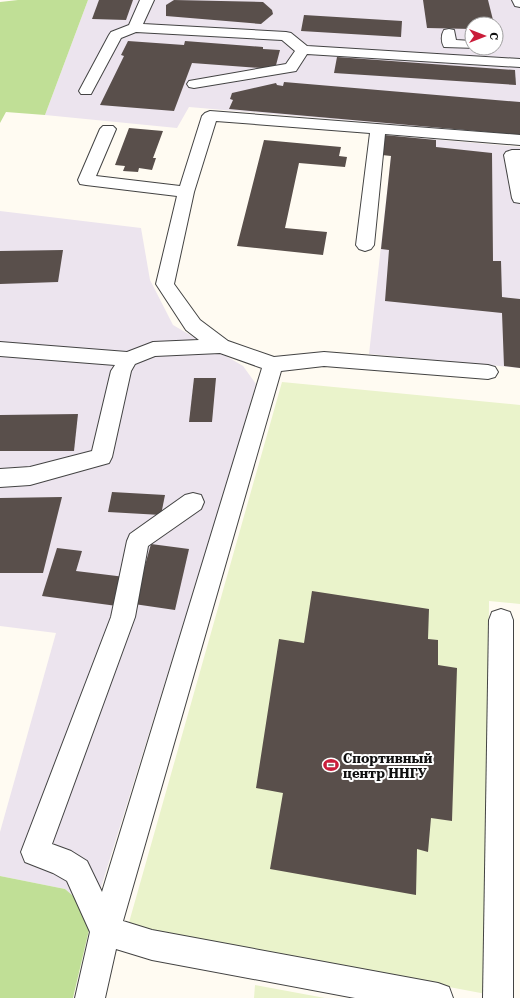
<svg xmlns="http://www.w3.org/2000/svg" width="520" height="998" font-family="'Roboto Serif',serif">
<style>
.industrial{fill:#ece4ee;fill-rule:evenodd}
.forest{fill:#c0df96}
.pitch{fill:#eaf3cb}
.building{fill:#594f4b}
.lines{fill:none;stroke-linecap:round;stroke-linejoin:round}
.minor-casing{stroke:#434343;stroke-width:2}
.minor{fill:#fff;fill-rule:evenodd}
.labels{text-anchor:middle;stroke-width:4;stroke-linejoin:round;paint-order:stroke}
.near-poi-label{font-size:13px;font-weight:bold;fill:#101010;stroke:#fff;text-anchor:start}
</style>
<rect width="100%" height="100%" fill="#fffbf2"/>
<g class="industrial">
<path d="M 88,0 L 520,0 L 520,135 L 189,107 L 177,128 L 45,115 ZM 472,24 L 496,24 L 496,48 L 472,48 Z"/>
<path d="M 384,135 L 520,147 L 520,368 L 369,354 L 391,156 Z"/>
<path d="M 0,211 L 141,228 L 150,280 L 173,325 L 243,366 L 256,384 L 224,493 L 93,913 L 65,889 L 0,876 L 0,832 L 56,633 L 0,626 Z"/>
</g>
<g class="forest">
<path d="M 18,0 L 88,0 L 45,115 L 6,112 L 0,123 L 0,2 Z"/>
<path d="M 0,876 L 65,889 L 93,913 L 73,998 L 0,998 Z"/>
</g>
<g class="pitch">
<path d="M 282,382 L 520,405 L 520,604 L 489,601 L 486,994 L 128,926 Z"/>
<path d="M 255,985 L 325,998 L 254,998 Z"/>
</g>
<g class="building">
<path d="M 99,0 L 133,0 L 126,20 L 92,19 Z"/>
<path d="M 174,0 L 263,2 L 272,10 L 273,14 L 261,24 L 166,16 L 166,5 Z"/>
<path d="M 423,0 L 488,0 L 494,24 L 472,24 L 472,29 L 427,28 Z"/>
<path d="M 304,15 L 402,21 L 401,37 L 301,31 Z"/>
<path d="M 128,41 L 184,45 L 185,41 L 263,47 L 263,49 L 280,50 L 275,69 L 192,63 L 174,111 L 100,105 L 124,56 L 121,55 Z"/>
<path d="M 337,57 L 515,70 L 516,85 L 334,73 Z"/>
<path d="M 284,82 L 520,102 L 520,135 L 229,109 L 233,100 L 230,99 L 232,93 L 276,83 L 277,85 L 283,86 Z"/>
<path d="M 129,128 L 163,131 L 153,158 L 156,158 L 152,170 L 139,168 L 138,172 L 123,171 L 125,166 L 115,165 Z"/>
<path d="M 384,135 L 436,140 L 436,147 L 492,153 L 493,261 L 501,261 L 502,297 L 520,299 L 520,368 L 504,366 L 502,313 L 385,301 L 389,250 L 381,249 L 391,156 L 382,155 Z"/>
<path d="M 264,140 L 341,147 L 339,156 L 347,157 L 345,167 L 299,163 L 285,228 L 327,232 L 323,255 L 237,246 Z"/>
<path d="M 63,250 L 58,282 L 0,284 L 0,251 Z"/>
<path d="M 194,378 L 216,378 L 212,422 L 189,422 Z"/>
<path d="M 78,414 L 74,451 L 0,451 L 0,415 Z"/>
<path d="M 112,492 L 165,495 L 161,515 L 108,512 Z"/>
<path d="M 62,497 L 43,573 L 0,573 L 0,498 Z"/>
<path d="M 151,544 L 189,549 L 175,610 L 134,604 Z"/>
<path d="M 57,548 L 82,551 L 76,571 L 125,577 L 117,606 L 42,596 Z"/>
<path d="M 312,591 L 429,609 L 428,639 L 438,640 L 438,665 L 457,668 L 452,821 L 431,818 L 428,852 L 417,849 L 416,895 L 270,869 L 283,793 L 256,788 L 279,639 L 304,643 Z"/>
</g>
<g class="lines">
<g class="minor-casing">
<g id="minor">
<path d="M 140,0 L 154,0 L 143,24 L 286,32 L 291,33 L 307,46 L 520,59 L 520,67 L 307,54 L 296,71 L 194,88 L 189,87 L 187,84 L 189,81 L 286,64 L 295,51 L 282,40 L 136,32 L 121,38 L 91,94 L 81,94 L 79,91 L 109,35 L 111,32 L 129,25 Z"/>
<path d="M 512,0 L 520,0 L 520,7 L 515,6 Z"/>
<path d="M 449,29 L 454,30 L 456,40 L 472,41 L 472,48 L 477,48 L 444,47 C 441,42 441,35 444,30 Z"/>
<path d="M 210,111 L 520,135 L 520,145 L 385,134 L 374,245 L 371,249 L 365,251 L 359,249 L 356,245 L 370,133 L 216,121 L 194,192 L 174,284 L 200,320 L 228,341 L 274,357 L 324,352 L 488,365 L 495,367 L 498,372 L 495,377 L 488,379 L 324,366 L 281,371 L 123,921 L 152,930 L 438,983 L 449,987 L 453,998 L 355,998 L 152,960 L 116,949 L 105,998 L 75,998 L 90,932 L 67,881 L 53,873 L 25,862 L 21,852 L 111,617 L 127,541 L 130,534 L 185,495 L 193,493 L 201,495 L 204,502 L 201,509 L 148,546 L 135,617 L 52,844 L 71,851 L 87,861 L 102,892 L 262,368 L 220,353 L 155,356 L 135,364 L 131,371 L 112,457 L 109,463 L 30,485 L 0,487 L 0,469 L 30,467 L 92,451 L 111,371 L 115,365 L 0,356 L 0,342 L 127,352 L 153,342 L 199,340 L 186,330 L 156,284 L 177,196 L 86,185 L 80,184 L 78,180 L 100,129 L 103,126 L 113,126 L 116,129 L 96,176 L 180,186 L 202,116 L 205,113 Z"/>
<path d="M 512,150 L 520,150 L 520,203 L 514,202 L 512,198 L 504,155 L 506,152 Z"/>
<path d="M 501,609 L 510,612 L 513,620 L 513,998 L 483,998 L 489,620 L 492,612 Z"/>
</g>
</g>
<use href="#minor" class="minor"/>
</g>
<defs>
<g id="stadium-bare" transform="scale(1.2)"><path d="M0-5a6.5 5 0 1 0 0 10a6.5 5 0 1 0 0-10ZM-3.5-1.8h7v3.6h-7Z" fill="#ca1d3a" stroke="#fff" stroke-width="2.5" paint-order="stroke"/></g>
</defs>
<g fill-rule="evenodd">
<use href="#stadium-bare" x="331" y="765"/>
</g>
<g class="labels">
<g class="near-poi-label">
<text x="343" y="763">Спортивный<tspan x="343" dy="15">центр ННГУ</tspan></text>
</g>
</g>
<g transform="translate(484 36) rotate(90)"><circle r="19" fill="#ffffff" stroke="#9f9f9f"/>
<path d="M0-3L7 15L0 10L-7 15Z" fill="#ca1d3a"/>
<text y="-6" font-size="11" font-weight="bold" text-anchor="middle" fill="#101010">С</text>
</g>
</svg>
